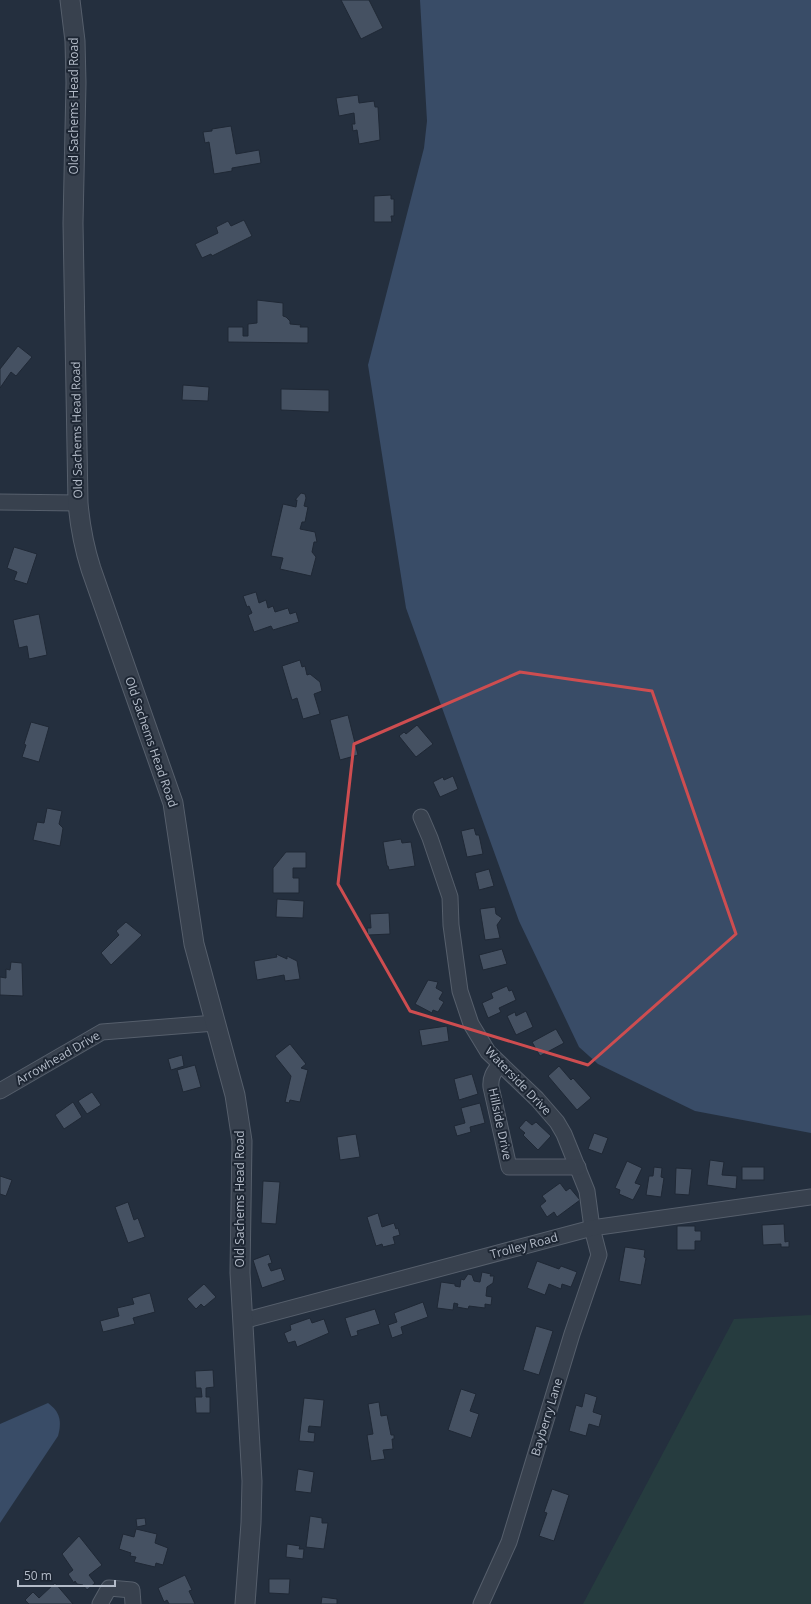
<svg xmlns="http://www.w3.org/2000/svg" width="811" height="1604" font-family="'Open Sans',sans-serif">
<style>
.green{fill:#263c3f}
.water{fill:#394c67}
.building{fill:#455162;stroke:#1f2835}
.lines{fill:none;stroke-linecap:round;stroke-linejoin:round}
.minor-casing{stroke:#565f6c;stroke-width:17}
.tertiary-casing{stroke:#565f6c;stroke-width:21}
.minor{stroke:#38414e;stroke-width:15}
.tertiary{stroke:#38414e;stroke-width:19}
.marked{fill:none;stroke:#ce4d50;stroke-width:3;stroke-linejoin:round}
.labels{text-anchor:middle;stroke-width:4;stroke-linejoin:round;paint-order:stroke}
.street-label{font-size:12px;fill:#b4bcc9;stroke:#1d2633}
</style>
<rect width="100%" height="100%" fill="#242f3e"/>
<path class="green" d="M 811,1315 L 811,1604 L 583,1604 L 734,1319 Z"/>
<g class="water">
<path d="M 420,0 L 811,0 L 811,1133 L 695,1111 L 598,1064 L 579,1047 L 519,921 L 406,608 L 368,365 L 424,148 L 427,121 Z"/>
<path d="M 48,1403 C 60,1412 62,1421 58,1436 L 0,1523 L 0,1424 Z"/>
</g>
<g class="building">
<path d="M 341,0 L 369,0 L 383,28 L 361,39 Z"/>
<path d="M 358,95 L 359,103 L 374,101 L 375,107 L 378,107 L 380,140 L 359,144 L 357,130 L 353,131 L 352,124 L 355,124 L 354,113 L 339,116 L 336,98 Z"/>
<path d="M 231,126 L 236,154 L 259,150 L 261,163 L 232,168 L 232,171 L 214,174 L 209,142 L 205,143 L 203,132 L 212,131 L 212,129 Z"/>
<path d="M 391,195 L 391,199 L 394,199 L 394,216 L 391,216 L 392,222 L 374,222 L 374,196 Z"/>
<path d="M 244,220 L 252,236 L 212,256 L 211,254 L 202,258 L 195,244 L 218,233 L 216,227 L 228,221 L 231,226 Z"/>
<path d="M 257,300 L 283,303 L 283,316 L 286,317 L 290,321 L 290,324 L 301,325 L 300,327 L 308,327 L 308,343 L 228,342 L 228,327 L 243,327 L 243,336 L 248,336 L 248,324 L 257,323 Z"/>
<path d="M 18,346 L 32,357 L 16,376 L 11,372 L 0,388 L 0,369 Z"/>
<path d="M 183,385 L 209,387 L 208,401 L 182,400 Z"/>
<path d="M 281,389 L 329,390 L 329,412 L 281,410 Z"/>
<path d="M 301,493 L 305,494 L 306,498 L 304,506 L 308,507 L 305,522 L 302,522 L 300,529 L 315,532 L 317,542 L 314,542 L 312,552 L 316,557 L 311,576 L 280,569 L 283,558 L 271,556 L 283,504 L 296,507 L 297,500 L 295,500 Z"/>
<path d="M 14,547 L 37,554 L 27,584 L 14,580 L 17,572 L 7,568 Z"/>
<path d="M 256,592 L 259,603 L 266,600 L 268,608 L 273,606 L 275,612 L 288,608 L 290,614 L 296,612 L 299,622 L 273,630 L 271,626 L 254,632 L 248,615 L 252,613 L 249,606 L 247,607 L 243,596 Z"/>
<path d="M 39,614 L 47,655 L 29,659 L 27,646 L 19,648 L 13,620 Z"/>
<path d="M 300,660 L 302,667 L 305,666 L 307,675 L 310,674 L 320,682 L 322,691 L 314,694 L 320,714 L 303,719 L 297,698 L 292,700 L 282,666 Z"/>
<path d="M 348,715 L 358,755 L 340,760 L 330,720 Z"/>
<path d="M 31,722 L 49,727 L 39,762 L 22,757 L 26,745 L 24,744 Z"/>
<path d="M 417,725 L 433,744 L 416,757 L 399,736 L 404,732 L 406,734 Z"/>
<path d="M 453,776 L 458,789 L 440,797 L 433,782 L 443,777 L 444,780 Z"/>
<path d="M 47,808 L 62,811 L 59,824 L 63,828 L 60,846 L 33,840 L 37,822 L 44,823 Z"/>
<path d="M 474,828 L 476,835 L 479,835 L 483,854 L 467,857 L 461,831 Z"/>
<path d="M 401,839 L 402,843 L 411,842 L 415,866 L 389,870 L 388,866 L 387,866 L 383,842 Z"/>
<path d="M 286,852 L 306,852 L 306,868 L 293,868 L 293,878 L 299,878 L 299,893 L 273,893 L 273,868 Z"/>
<path d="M 489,869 L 494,886 L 479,890 L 475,873 Z"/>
<path d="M 277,899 L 304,901 L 303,918 L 276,917 Z"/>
<path d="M 495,907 L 496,914 L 502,918 L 497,925 L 500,938 L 485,940 L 480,909 Z"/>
<path d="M 389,913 L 390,934 L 368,935 L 367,928 L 371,928 L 370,914 Z"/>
<path d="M 126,922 L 142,935 L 111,965 L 101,953 L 119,935 L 116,931 Z"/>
<path d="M 502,949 L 507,964 L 483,970 L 479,955 Z"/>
<path d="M 276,954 L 287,959 L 287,956 L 297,961 L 300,979 L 285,981 L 284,975 L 257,980 L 254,961 L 277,957 Z"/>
<path d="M 11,962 L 22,963 L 23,996 L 0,995 L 0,977 L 6,978 L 6,969 L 10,970 Z"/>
<path d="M 428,980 L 438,982 L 436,988 L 443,992 L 439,999 L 444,1002 L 438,1012 L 433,1010 L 432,1013 L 415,1004 Z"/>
<path d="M 507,986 L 509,991 L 512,990 L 516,1000 L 499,1008 L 501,1012 L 488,1018 L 482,1003 L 493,998 L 491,993 Z"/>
<path d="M 526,1011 L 533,1027 L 516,1035 L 507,1016 L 515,1012 L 516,1016 Z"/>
<path d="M 447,1026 L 449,1041 L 422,1046 L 419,1030 Z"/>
<path d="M 556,1029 L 564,1043 L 540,1056 L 532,1042 Z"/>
<path d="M 290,1044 L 306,1064 L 301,1068 L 308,1070 L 300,1102 L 290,1100 L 289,1103 L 285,1102 L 291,1076 L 275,1056 Z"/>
<path d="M 182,1055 L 184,1066 L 171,1070 L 168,1059 Z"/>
<path d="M 195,1065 L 201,1087 L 183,1092 L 177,1070 Z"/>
<path d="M 559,1066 L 571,1080 L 573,1078 L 591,1098 L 577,1110 L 548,1076 Z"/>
<path d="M 472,1074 L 478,1094 L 459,1100 L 454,1079 Z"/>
<path d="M 92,1092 L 101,1105 L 87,1114 L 78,1101 Z"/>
<path d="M 73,1102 L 82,1117 L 64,1129 L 55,1115 Z"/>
<path d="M 480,1103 L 485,1123 L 470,1127 L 471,1132 L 457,1136 L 454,1126 L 465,1123 L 461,1108 Z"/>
<path d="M 526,1120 L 532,1125 L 536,1122 L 551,1136 L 538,1150 L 523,1135 L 525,1133 L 519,1128 Z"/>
<path d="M 594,1133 L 608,1138 L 602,1154 L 588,1149 Z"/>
<path d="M 356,1134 L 360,1157 L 340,1160 L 337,1137 Z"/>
<path d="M 710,1160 L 724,1162 L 722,1175 L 737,1176 L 736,1189 L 707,1185 Z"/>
<path d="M 627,1161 L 642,1168 L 635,1183 L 641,1185 L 633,1200 L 619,1194 L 620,1190 L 615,1188 Z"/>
<path d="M 654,1167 L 662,1168 L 661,1177 L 664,1178 L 661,1197 L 646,1195 L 649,1176 L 653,1176 Z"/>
<rect x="742" y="1167" width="22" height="13"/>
<path d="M 676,1168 L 692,1169 L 689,1195 L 675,1194 Z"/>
<path d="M 0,1176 L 12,1180 L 6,1196 L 0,1194 Z"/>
<path d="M 263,1181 L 280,1182 L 276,1224 L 261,1223 Z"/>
<path d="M 560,1183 L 566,1191 L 570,1188 L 580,1200 L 557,1217 L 554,1212 L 547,1217 L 540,1206 L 546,1201 L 542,1196 Z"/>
<path d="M 128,1202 L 134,1220 L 138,1218 L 145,1237 L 128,1243 L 115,1207 Z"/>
<path d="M 378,1213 L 382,1227 L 394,1223 L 396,1229 L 398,1228 L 400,1235 L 393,1237 L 395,1244 L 383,1247 L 382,1244 L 376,1246 L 367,1217 Z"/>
<path d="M 784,1224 L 785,1242 L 789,1241 L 789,1247 L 781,1247 L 781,1244 L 763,1245 L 762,1225 Z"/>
<path d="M 677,1226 L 695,1226 L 695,1231 L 701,1231 L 701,1241 L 695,1241 L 695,1250 L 677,1250 Z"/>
<path d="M 625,1247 L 645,1250 L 644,1257 L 646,1258 L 641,1285 L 619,1281 Z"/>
<path d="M 269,1254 L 272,1263 L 268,1264 L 271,1271 L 281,1268 L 285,1280 L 262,1288 L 253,1260 Z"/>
<path d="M 537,1261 L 559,1269 L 561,1266 L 577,1272 L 571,1287 L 562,1284 L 561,1289 L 549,1284 L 545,1295 L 527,1288 Z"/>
<path d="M 482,1272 L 491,1274 L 490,1276 L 494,1276 L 493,1283 L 487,1287 L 486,1296 L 492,1297 L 491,1305 L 485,1304 L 485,1308 L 469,1306 L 468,1309 L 457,1307 L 458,1304 L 454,1303 L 453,1310 L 437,1308 L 441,1282 L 455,1284 L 455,1286 L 460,1287 L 461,1279 L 464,1280 L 468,1274 L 472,1275 L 474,1281 L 480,1282 Z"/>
<path d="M 204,1284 L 216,1297 L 204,1307 L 201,1304 L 196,1309 L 187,1299 Z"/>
<path d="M 150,1293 L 155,1312 L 133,1318 L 135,1324 L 103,1332 L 100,1321 L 119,1316 L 117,1308 L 134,1304 L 132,1298 Z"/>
<path d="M 423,1302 L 428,1317 L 401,1327 L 403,1334 L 392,1338 L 388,1325 L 397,1322 L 394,1313 Z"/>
<path d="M 375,1309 L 380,1324 L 357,1331 L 358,1335 L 351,1337 L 345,1318 Z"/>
<path d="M 310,1318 L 312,1323 L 324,1319 L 329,1333 L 297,1347 L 295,1341 L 288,1343 L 284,1333 L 291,1330 L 290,1325 Z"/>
<path d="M 536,1326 L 553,1331 L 539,1375 L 523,1370 Z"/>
<path d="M 213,1370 L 214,1387 L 206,1388 L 206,1397 L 210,1397 L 210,1413 L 196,1413 L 195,1397 L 202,1397 L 201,1388 L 196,1388 L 195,1371 Z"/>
<path d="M 461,1389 L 476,1394 L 470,1411 L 479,1414 L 471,1438 L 448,1430 Z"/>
<path d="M 585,1393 L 597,1397 L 593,1412 L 602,1415 L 599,1427 L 589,1424 L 586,1436 L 569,1431 L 576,1405 L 582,1407 Z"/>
<path d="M 304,1398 L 324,1400 L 321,1427 L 309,1426 L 308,1432 L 315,1433 L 314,1442 L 299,1441 Z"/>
<path d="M 379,1402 L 381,1416 L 387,1415 L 391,1435 L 394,1435 L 394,1439 L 392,1439 L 393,1449 L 383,1450 L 385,1459 L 371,1461 L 367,1435 L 373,1434 L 368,1404 Z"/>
<path d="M 298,1469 L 314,1472 L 311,1493 L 295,1491 Z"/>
<path d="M 552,1489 L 569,1495 L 554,1541 L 539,1536 L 547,1513 L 544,1512 Z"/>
<path d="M 310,1516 L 322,1518 L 322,1523 L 328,1523 L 324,1549 L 306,1547 Z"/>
<path d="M 145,1518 L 146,1525 L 137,1527 L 136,1519 Z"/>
<path d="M 136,1529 L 157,1534 L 155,1543 L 168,1548 L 163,1565 L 156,1563 L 155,1567 L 134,1562 L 136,1557 L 130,1556 L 131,1553 L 119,1549 L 123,1534 L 134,1537 Z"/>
<path d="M 79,1536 L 102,1565 L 89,1575 L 95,1583 L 87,1590 L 83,1585 L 77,1584 L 75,1581 L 74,1583 L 68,1574 L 73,1570 L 62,1554 Z"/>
<path d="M 287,1544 L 300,1546 L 299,1549 L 304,1549 L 303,1559 L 286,1557 Z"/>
<path d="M 185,1575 L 192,1590 L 189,1591 L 195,1604 L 169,1604 L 167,1600 L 164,1602 L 158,1588 Z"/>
<path d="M 269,1579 L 290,1579 L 289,1594 L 269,1593 Z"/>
<path d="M 55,1583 L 73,1604 L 29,1604 L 25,1600 L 33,1592 L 39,1598 Z"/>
<path d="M 322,1597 L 337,1599 L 337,1604 L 321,1604 Z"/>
</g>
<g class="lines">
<g class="minor-casing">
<g id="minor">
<path d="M 0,502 L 78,503"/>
<path d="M 421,817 L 430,838 L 450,897 L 451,925 L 460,991 L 471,1024 L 488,1052 L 537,1099 L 557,1122 L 564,1134 L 587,1191 L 592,1228 L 599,1255 L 572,1334 L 509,1542 L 481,1604"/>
<path d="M 500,1064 C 494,1072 490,1077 491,1087 L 509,1167 L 578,1167"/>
<path d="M 0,1091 L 102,1032 L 215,1023"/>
<path d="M 243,1321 L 592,1228 L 811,1197"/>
<path d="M 100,1604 L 109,1588 L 132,1590 L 133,1604"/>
</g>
</g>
<g class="tertiary-casing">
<path id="tertiary" d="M 70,0 L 75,41 L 76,83 L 73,223 L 78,503 C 80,526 84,547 91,569 L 173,803 L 194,944 L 235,1095 L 242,1141 L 240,1273 L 252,1481 L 251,1523 L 245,1604"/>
</g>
<use href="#minor" class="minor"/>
<use href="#tertiary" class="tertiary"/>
</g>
<path class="marked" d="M 520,672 L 652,691 L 736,934 L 588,1065 L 410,1011 L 338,884 L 354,744 Z"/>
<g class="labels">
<g class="street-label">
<text transform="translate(74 106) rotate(-90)" y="4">Old Sachems Head Road</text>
<text transform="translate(77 430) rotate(-91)" y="4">Old Sachems Head Road</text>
<text transform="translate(151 742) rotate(71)" y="4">Old Sachems Head Road</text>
<text transform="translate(58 1058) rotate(-30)" y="4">Arrowhead Drive</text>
<text transform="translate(518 1081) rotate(46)" y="4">Waterside Drive</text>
<text transform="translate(500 1124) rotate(78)" y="4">Hillside Drive</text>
<text transform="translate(240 1199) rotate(-90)" y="4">Old Sachems Head Road</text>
<text transform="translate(524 1246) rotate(-15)" y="4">Trolley Road</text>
<text transform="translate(547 1417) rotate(-73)" y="4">Bayberry Lane</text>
</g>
</g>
<path d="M18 1580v6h97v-6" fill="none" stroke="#b4bcc9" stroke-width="2"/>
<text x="24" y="1580" font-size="12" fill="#b4bcc9" stroke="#1d2633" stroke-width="3" paint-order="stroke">50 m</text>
</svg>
